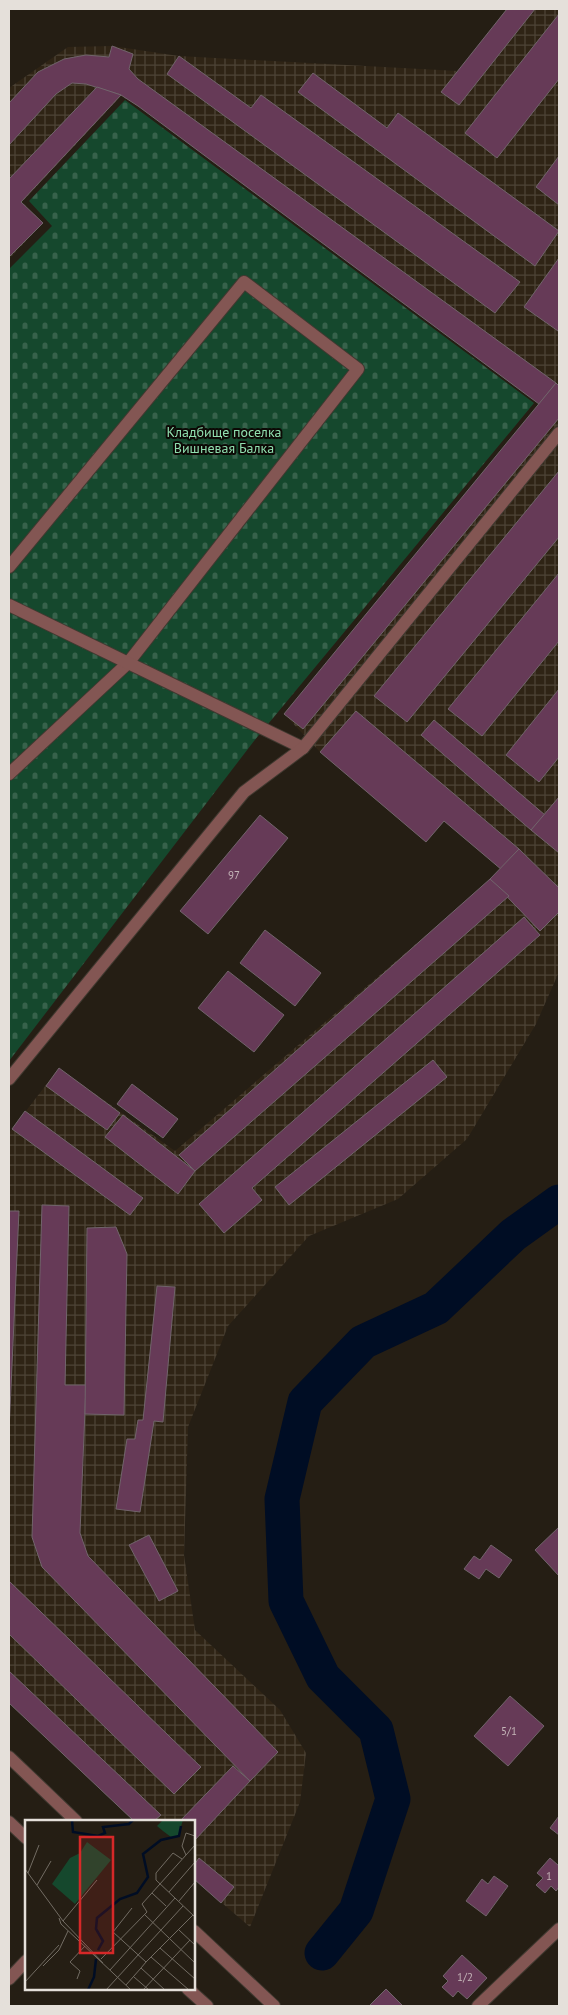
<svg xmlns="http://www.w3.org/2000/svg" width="568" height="2015" font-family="'PT Sans',sans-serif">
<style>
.industrial{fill:url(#industrial-grid)}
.cemetery{fill:url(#cemetery-stones)}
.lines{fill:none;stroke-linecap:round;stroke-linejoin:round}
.river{stroke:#000d24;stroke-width:35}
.building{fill:#663a57;stroke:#71646b}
.minor-casing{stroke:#403930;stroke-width:14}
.minor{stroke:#835653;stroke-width:12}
.labels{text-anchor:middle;stroke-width:4;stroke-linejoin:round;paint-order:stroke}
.number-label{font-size:11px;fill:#c5b6b9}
.park-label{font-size:14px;fill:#90dfaf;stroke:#0c0905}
.inset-river{fill:none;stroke:#000d24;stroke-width:2.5}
.inset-road{fill:none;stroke:#726c63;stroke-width:1}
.view{fill:#d62828;fill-opacity:0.15;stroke:#d62828;stroke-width:2.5}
.inset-edge{fill:none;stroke:#e5e0da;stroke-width:2.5}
</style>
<defs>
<pattern id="industrial-grid" width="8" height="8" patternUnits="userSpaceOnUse" patternTransform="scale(1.25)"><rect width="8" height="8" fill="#2f2415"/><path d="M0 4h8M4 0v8" fill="none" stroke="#4d4436"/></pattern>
<pattern id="cemetery-stones" width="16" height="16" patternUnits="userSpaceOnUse" patternTransform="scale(1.25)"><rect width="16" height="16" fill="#15482d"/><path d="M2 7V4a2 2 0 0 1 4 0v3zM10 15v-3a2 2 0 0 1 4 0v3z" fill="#37624b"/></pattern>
</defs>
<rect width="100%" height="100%" fill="#251e14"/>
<path class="industrial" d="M 507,9 L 559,9 L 559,972 L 536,1024 L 467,1139 L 398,1199 L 309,1236 L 228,1326 L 188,1427 L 184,1555 L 195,1630 L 280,1710 L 306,1753 L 300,1802 L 250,1927 L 194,1879 L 194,1821 L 134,1821 L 9,1703 L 9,1133 L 59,1068 L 175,1151 L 502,870 L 444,821 L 426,842 L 321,753 L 284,714 L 539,404 L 138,106 L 121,96 L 22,202 L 43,223 L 9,259 L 9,88 L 68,47 L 112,46 L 179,56 L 458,71 Z"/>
<path class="cemetery" d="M 125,100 L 534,403 L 254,741 L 9,1061 L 9,269 L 52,226 L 29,201 Z"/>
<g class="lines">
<path class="river" d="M 322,1953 L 356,1911 L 393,1799 L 376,1730 L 323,1677 L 286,1601 L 282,1499 L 305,1402 L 363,1342 L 436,1308 L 513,1235 L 559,1202"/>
</g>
<g class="building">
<path d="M 507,9 L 535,9 L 459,105 L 441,92 Z"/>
<path d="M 559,14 L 559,79 L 497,158 L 465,133 Z"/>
<path d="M 112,46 L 133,54 L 129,69 L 138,79 L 556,383 L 539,404 L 138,106 L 121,95 L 86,84 L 72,83 L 56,94 L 9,145 L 9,103 L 38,72 L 64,59 L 86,55 L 109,57 Z"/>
<path d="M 179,56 L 251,108 L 261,95 L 520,282 L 495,313 L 167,74 Z"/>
<path d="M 313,73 L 387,128 L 398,113 L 559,231 L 535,266 L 298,92 Z"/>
<path d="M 97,87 L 121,95 L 21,202 L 43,223 L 9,257 L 9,179 Z"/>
<path d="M 559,156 L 559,205 L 536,187 Z"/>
<path d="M 559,258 L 559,330 L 558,331 L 524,307 Z"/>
<path d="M 556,383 L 559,386 L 559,418 L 303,729 L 284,714 Z"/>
<path d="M 559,471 L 559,537 L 407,722 L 374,696 Z"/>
<path d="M 559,573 L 559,641 L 482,736 L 448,709 Z"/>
<path d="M 559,689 L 559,757 L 539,782 L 506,755 Z"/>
<path d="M 356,711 L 519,849 L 502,870 L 444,821 L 426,842 L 320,752 Z"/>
<path d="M 434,720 L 545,815 L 531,830 L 421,735 Z"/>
<path d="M 559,797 L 559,853 L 531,830 Z"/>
<path d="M 260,815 L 288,838 L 208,934 L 180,911 Z"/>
<path d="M 519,849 L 559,888 L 559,912 L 540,931 L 490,879 Z"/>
<path d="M 490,879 L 509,896 L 195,1171 L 179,1155 Z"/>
<path d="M 524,917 L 540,935 L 252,1188 L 262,1200 L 224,1233 L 199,1204 Z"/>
<path d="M 265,930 L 321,973 L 295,1006 L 240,963 Z"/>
<path d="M 228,971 L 284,1015 L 254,1052 L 198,1008 Z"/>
<path d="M 433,1060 L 447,1077 L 289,1205 L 275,1187 Z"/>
<path d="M 59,1068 L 120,1113 L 107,1130 L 46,1086 Z"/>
<path d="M 132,1084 L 178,1119 L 163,1138 L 117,1104 Z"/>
<path d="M 25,1111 L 143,1198 L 130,1215 L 12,1129 Z"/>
<path d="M 123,1115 L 195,1171 L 178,1194 L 105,1137 Z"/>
<path d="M 42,1205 L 69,1206 L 65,1385 L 86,1385 L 80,1533 L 88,1556 L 278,1752 L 250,1781 L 42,1567 L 32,1537 Z"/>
<path d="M 9,1211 L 19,1211 L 9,1431 Z"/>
<path d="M 116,1227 L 127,1254 L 124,1415 L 85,1414 L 87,1228 Z"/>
<path d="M 157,1286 L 175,1287 L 163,1422 L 154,1421 L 140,1512 L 116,1509 L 127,1439 L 135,1439 L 138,1420 L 143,1420 Z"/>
<path d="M 559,1527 L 559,1576 L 535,1550 Z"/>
<path d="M 149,1535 L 178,1591 L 159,1601 L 129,1545 Z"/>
<path d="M 491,1545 L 512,1560 L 499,1578 L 486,1569 L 479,1579 L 464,1569 L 474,1556 L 480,1560 Z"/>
<path d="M 9,1581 L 201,1767 L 174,1794 L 9,1634 Z"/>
<path d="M 9,1671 L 161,1815 L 154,1821 L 134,1821 L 9,1703 Z"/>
<path d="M 510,1696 L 544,1726 L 508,1766 L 474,1736 Z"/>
<path d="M 233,1766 L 250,1781 L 194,1841 L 194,1821 L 180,1821 Z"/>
<path d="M 559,1816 L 559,1835 L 550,1828 Z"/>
<path d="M 199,1858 L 234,1887 L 221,1903 L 194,1879 L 194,1865 Z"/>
<path d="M 550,1858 L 559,1866 L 559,1887 L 556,1891 L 551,1886 L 545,1893 L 536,1885 L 543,1878 L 537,1873 Z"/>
<path d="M 494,1876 L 508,1886 L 486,1916 L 466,1901 L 482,1879 L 488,1884 Z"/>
<path d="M 462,1955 L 487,1978 L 467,1999 L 458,1991 L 453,1997 L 442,1987 L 448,1981 L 443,1976 Z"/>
<path d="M 386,1989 L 403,2006 L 369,2006 Z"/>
</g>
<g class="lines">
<g class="minor-casing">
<g id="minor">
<path d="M 9,567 L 244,282 L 358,369 L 128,663 L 9,774"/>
<path d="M 9,605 L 303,748"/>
<path d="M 9,1079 L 244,792 L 303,748 L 559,433"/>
<path d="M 9,1757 L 76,1821"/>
<path d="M 9,1822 L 26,1838"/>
<path d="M 194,1931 L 274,2006"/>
<path d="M 9,1979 L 26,1961"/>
<path d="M 188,1989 L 207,2006"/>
<path d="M 478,2006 L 559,1929"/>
</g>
</g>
<use href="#minor" class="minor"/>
</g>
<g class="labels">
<g class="number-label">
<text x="234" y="879">97</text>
<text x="509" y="1735">5/1</text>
<text x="549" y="1880">1</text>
<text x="465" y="1981">1/2</text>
</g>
<g class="park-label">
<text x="224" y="437">Кладбище поселка<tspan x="224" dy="16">Вишневая Балка</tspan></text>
</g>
</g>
<g transform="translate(25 1820)">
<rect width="170" height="170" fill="#251e14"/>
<path d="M 138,0 L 158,0 L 153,16 L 146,17 L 138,11 L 132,6 Z" fill="#15482d"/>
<path d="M 62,22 L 86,40 L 50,84 L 27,64 L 45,38 L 55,33 Z" fill="#15482d"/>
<path class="inset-river" d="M 47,0 L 48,12 L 73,16 L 80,13 L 78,7 L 104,4 L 108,0M 73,130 L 78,121 L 71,109 L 72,98 L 95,79 L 112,73 L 123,57 L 118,34 L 136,20 L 154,16 L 156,6M 63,170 L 69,157 L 71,139"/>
<path class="inset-road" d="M 161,35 L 157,26 L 161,13 L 170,16M 157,39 L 148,33 L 131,53 L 131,60 L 170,97M 0,49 L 38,101 L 78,143M 3,53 L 14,25M 12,65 L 26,41M 144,72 L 170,42M 127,73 L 141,86M 154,81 L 170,62M 107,88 L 88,112 L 121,142 L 116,148 L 140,170M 119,94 L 170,143M 34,98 L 36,104 L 106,170M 38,101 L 72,60M 154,110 L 170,125M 135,128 L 170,159M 126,137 L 164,170M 76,139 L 122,92 L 117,84 L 170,25M 121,142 L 168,95M 18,146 L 34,130 L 43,111M 85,150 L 150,78M 109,157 L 124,170M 52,159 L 55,151 L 45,142 L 60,126M 0,162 L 34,125M 101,165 L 116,148M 81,170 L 158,86M 118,170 L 165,120"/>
<path class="view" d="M 55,17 L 88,17 L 88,133 L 55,133 Z"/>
<rect width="170" height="170" class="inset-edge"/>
</g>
<rect width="568" height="2015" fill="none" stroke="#e5e0da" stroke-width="20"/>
</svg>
